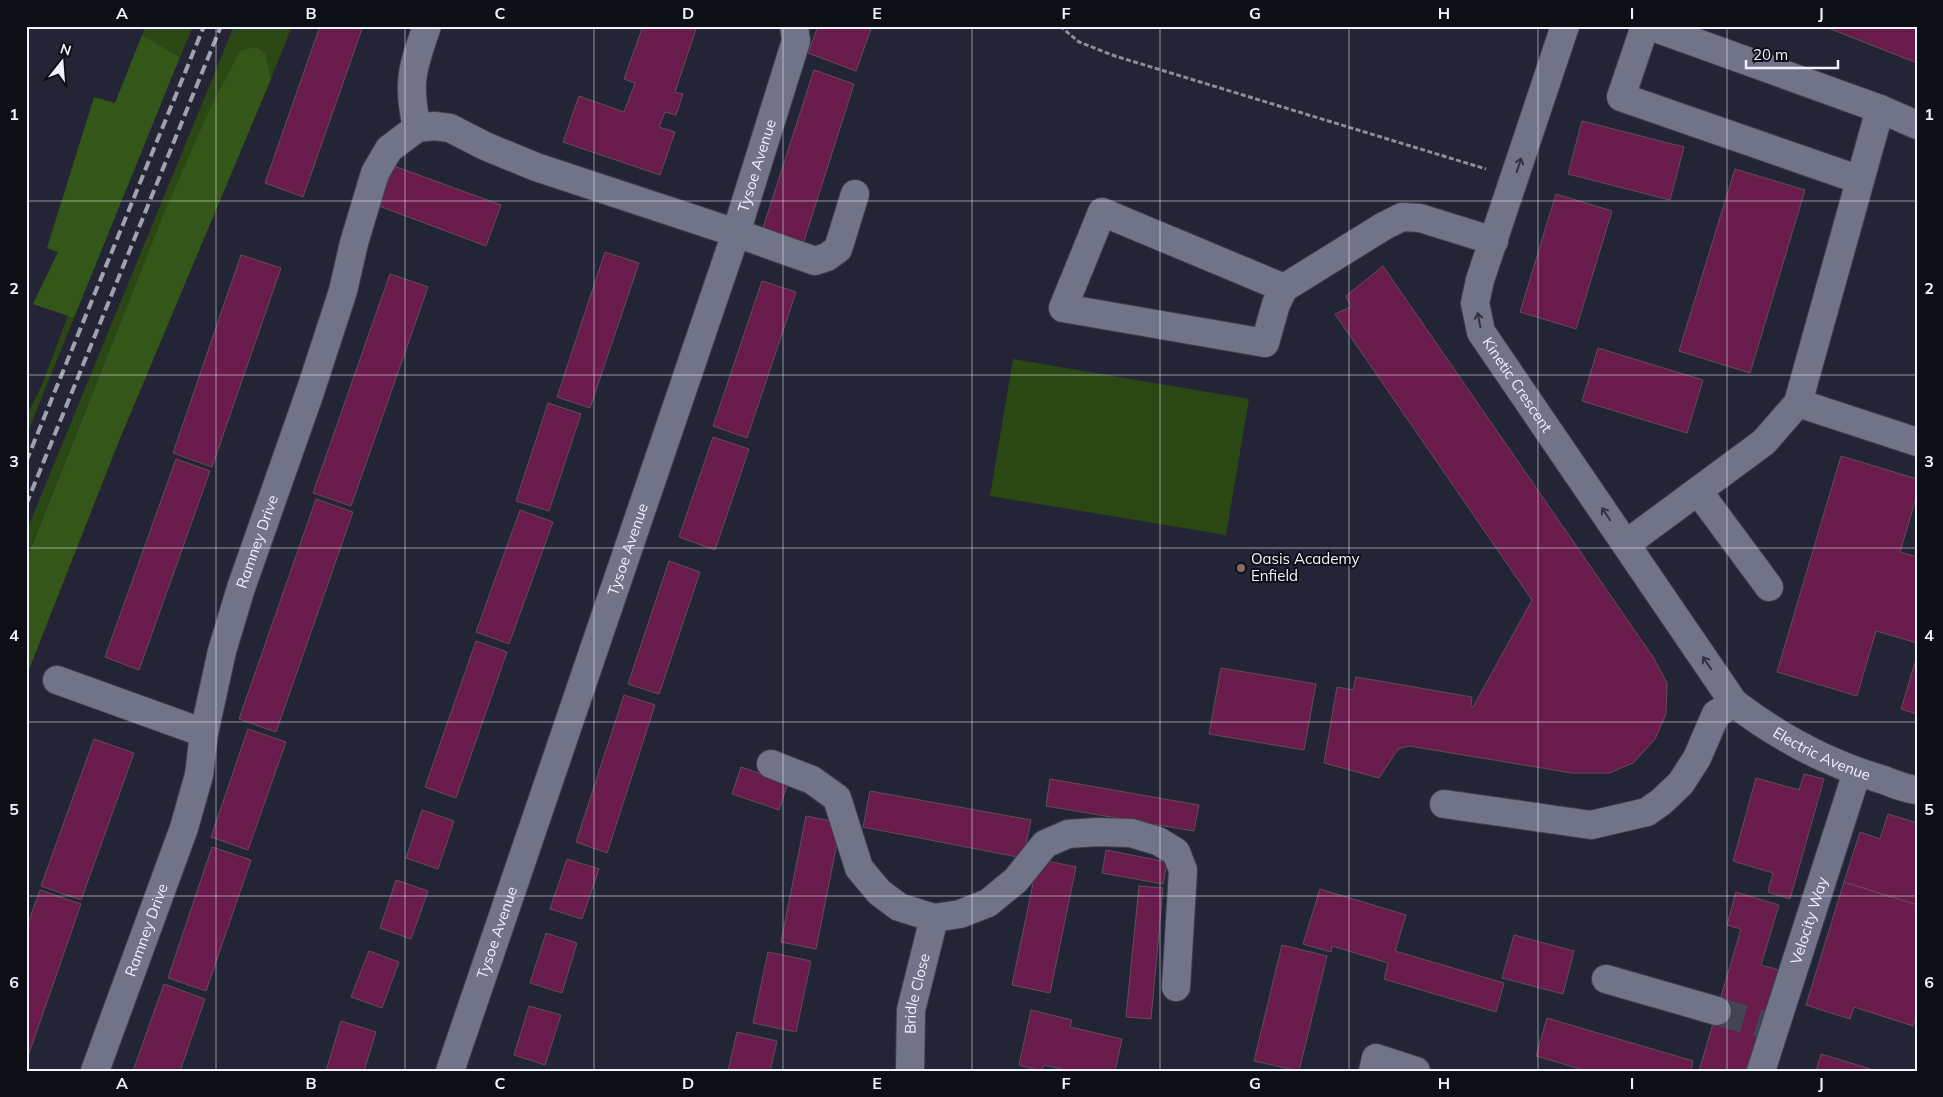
<svg xmlns="http://www.w3.org/2000/svg" width="1943" height="1097" font-family="Mulish,sans-serif">
<style>
.green{fill:#2b4713}
.forest{fill:#345618}
.building{fill:#691b4c;stroke:#624d58}
.lines{fill:none;stroke-linecap:round;stroke-linejoin:round}
.minor-tunnel{stroke:#424454;stroke-width:28;stroke-dasharray:28 14;stroke-linecap:butt}
.minor-casing{stroke:#3f404e;stroke-width:30}
.path{stroke:#8c8e9c;stroke-width:3;stroke-dasharray:5 2.5;stroke-linecap:butt}
.minor{stroke:#717488;stroke-width:28}
.rail{stroke:#9fa1af;stroke-width:4;stroke-dasharray:10 5;stroke-linecap:butt}
.oneway{stroke:#31323e}
.grid{fill:none;stroke:#f0f2fd;stroke-width:1;stroke-opacity:0.55}
.education-dot{fill:#8d6e63;stroke:#0e0f16;stroke-width:2}
.labels{text-anchor:middle;stroke-width:4;stroke-linejoin:round;paint-order:stroke}
.street-label{font-size:15px;fill:#f0f2fd;stroke:#0e0f16}
.poi-label{font-size:15px;fill:#f0f2fd;stroke:#0e0f16;text-anchor:start}
.neatline{fill:none;stroke:#f0f2fd;stroke-width:2}
.grid-label{font-size:16px;text-anchor:middle;font-weight:bold;fill:#f0f2fd}
</style>
<rect width="100%" height="100%" fill="#232536"/>
<g class="green">
<path d="M 145,26 L 193,26 L 180,57 L 142,35 Z"/>
<path d="M 234,26 L 292,26 L 271,79 L 266,54 L 161,220 L 26,561 L 26,532 Z"/>
<path d="M 68,316 L 74,318 L 26,436 L 26,417 L 41,387 Z"/>
<path d="M 1013,359 L 1249,399 L 1226,535 L 990,496 Z"/>
</g>
<g class="forest">
<path d="M 142,35 L 180,57 L 74,318 L 33,304 L 58,252 L 47,248 L 94,97 L 115,103 Z"/>
<path d="M 256,47 L 266,54 L 271,79 L 119,441 L 26,677 L 26,561 L 161,220 L 209,111 L 240,51 Z"/>
</g>
<g class="building">
<path d="M 320,26 L 363,26 L 303,197 L 265,183 Z"/>
<path d="M 643,26 L 697,26 L 675,92 L 683,94 L 676,115 L 665,112 L 659,127 L 675,132 L 660,175 L 563,142 L 579,96 L 624,112 L 635,83 L 624,79 Z"/>
<path d="M 818,26 L 872,26 L 856,71 L 808,53 Z"/>
<path d="M 1823,26 L 1917,26 L 1917,63 Z"/>
<path d="M 814,70 L 854,84 L 803,244 L 762,231 Z"/>
<path d="M 1582,121 L 1684,147 L 1670,200 L 1568,174 Z"/>
<path d="M 394,166 L 501,205 L 486,246 L 379,206 Z"/>
<path d="M 1735,169 L 1805,190 L 1750,373 L 1679,351 Z"/>
<path d="M 1556,194 L 1612,211 L 1576,329 L 1520,312 Z"/>
<path d="M 605,252 L 639,263 L 590,408 L 557,397 Z"/>
<path d="M 241,255 L 281,268 L 212,467 L 173,453 Z"/>
<path d="M 1383,266 L 1653,657 L 1667,683 L 1666,714 L 1655,739 L 1633,763 L 1609,773 L 1572,773 L 1409,746 L 1398,749 L 1379,778 L 1324,763 L 1337,687 L 1353,690 L 1356,677 L 1472,697 L 1471,706 L 1473,707 L 1532,600 L 1335,314 L 1351,307 L 1346,296 Z"/>
<path d="M 390,274 L 428,287 L 351,506 L 313,493 Z"/>
<path d="M 762,281 L 796,292 L 747,438 L 713,426 Z"/>
<path d="M 1598,348 L 1703,380 L 1687,433 L 1582,401 Z"/>
<path d="M 548,403 L 581,414 L 549,511 L 516,501 Z"/>
<path d="M 713,437 L 749,449 L 715,550 L 679,537 Z"/>
<path d="M 1841,456 L 1917,479 L 1917,495 L 1900,552 L 1917,557 L 1917,643 L 1876,631 L 1857,696 L 1777,672 Z"/>
<path d="M 176,459 L 210,471 L 139,670 L 105,657 Z"/>
<path d="M 316,499 L 353,512 L 276,732 L 239,719 Z"/>
<path d="M 520,510 L 553,522 L 509,644 L 476,632 Z"/>
<path d="M 669,561 L 700,572 L 659,694 L 628,684 Z"/>
<path d="M 476,641 L 507,652 L 456,798 L 425,787 Z"/>
<path d="M 1917,656 L 1917,714 L 1901,709 Z"/>
<path d="M 1221,668 L 1316,684 L 1304,750 L 1209,734 Z"/>
<path d="M 624,695 L 655,705 L 607,853 L 576,842 Z"/>
<path d="M 248,729 L 286,742 L 248,850 L 211,837 Z"/>
<path d="M 94,739 L 134,753 L 81,900 L 41,886 Z"/>
<path d="M 741,767 L 788,783 L 779,810 L 732,794 Z"/>
<path d="M 1804,774 L 1824,779 L 1790,899 L 1768,892 L 1773,873 L 1733,861 L 1756,778 L 1799,790 Z"/>
<path d="M 1050,779 L 1199,805 L 1194,831 L 1046,806 Z"/>
<path d="M 870,791 L 1031,820 L 1023,858 L 863,827 Z"/>
<path d="M 422,810 L 454,821 L 438,869 L 406,858 Z"/>
<path d="M 1888,814 L 1917,823 L 1917,905 L 1844,882 L 1860,832 L 1880,839 Z"/>
<path d="M 806,816 L 841,823 L 816,949 L 781,942 Z"/>
<path d="M 212,847 L 251,860 L 206,991 L 168,978 Z"/>
<path d="M 1106,850 L 1167,862 L 1163,884 L 1102,873 Z"/>
<path d="M 567,859 L 599,869 L 582,919 L 550,909 Z"/>
<path d="M 1038,859 L 1076,867 L 1050,993 L 1012,985 Z"/>
<path d="M 396,880 L 428,891 L 411,939 L 380,928 Z"/>
<path d="M 1844,882 L 1917,905 L 1917,1014 L 1913,1026 L 1854,1007 L 1850,1019 L 1806,1005 Z"/>
<path d="M 1139,886 L 1163,888 L 1151,1019 L 1126,1017 Z"/>
<path d="M 1320,889 L 1406,915 L 1395,951 L 1504,983 L 1496,1012 L 1384,979 L 1388,963 L 1332,946 L 1331,952 L 1303,944 Z"/>
<path d="M 40,890 L 81,904 L 26,1062 L 26,929 Z"/>
<path d="M 1736,892 L 1779,905 L 1761,965 L 1779,970 L 1750,1071 L 1699,1071 L 1741,929 L 1727,925 Z"/>
<path d="M 546,933 L 577,943 L 562,993 L 530,983 Z"/>
<path d="M 1514,935 L 1574,951 L 1563,994 L 1502,978 Z"/>
<path d="M 1282,945 L 1327,956 L 1299,1071 L 1254,1061 Z"/>
<path d="M 369,951 L 399,962 L 382,1008 L 351,997 Z"/>
<path d="M 768,952 L 811,961 L 796,1032 L 753,1023 Z"/>
<path d="M 164,984 L 205,999 L 180,1071 L 133,1071 Z"/>
<path d="M 529,1006 L 561,1015 L 545,1065 L 514,1055 Z"/>
<path d="M 1031,1010 L 1072,1020 L 1070,1027 L 1122,1039 L 1115,1071 L 1070,1071 L 1044,1065 L 1041,1071 L 1019,1065 Z"/>
<path d="M 1547,1018 L 1693,1061 L 1691,1071 L 1587,1071 L 1536,1056 Z"/>
<path d="M 341,1021 L 376,1032 L 364,1071 L 326,1071 Z"/>
<path d="M 737,1032 L 777,1041 L 770,1071 L 728,1071 Z"/>
<path d="M 1821,1054 L 1877,1071 L 1816,1071 Z"/>
</g>
<g class="lines">
<path class="minor-tunnel" d="M 1717,1011 L 1763,1025"/>
<g class="minor-casing">
<g id="minor">
<path id="s1" d="M 1565,26 L 1480,280 L 1475,303 L 1481,332 L 1734,703 C 1780,738 1828,764 1884,780 C 1894,784 1906,789 1917,790"/>
<path d="M 1645,26 L 1621,97 L 1860,180"/>
<path d="M 1650,26 L 1880,109 L 1917,125"/>
<path d="M 417,128 L 434,126 L 450,128 L 485,146 L 536,167 L 736,233 L 815,261 L 827,257 L 838,249 L 855,194"/>
<path d="M 1284,288 L 1102,212 L 1063,308 L 1265,343 L 1276,304 L 1284,288 L 1384,226 L 1402,217 L 1420,218 L 1494,241"/>
<path d="M 1798,403 L 1917,442"/>
<path d="M 1698,491 L 1769,587"/>
<path d="M 1626,544 L 1764,442 L 1798,403 L 1880,109"/>
<path d="M 57,680 L 204,733"/>
<path d="M 771,764 L 812,780 L 837,798 L 859,868 L 879,892 L 899,907 L 934,918 L 960,914 L 988,903 L 1016,880 L 1045,844 L 1068,834 L 1097,832 L 1131,833 L 1158,841 L 1176,852 L 1183,870 L 1176,987"/>
<path d="M 1444,804 L 1591,825 L 1647,812 L 1661,802 L 1681,783 L 1697,758 L 1716,714 L 1734,703"/>
<path d="M 1606,979 L 1717,1011"/>
<path id="s2" d="M 95,1071 L 184,828 L 199,775 L 204,733 L 222,651 L 241,588 L 310,392 L 343,291 L 354,243 L 375,173 L 389,149 L 417,128 C 407,83 412,69 427,26"/>
<path id="s3" d="M 450,1071 L 736,233 L 796,41 L 794,26"/>
<path id="s4" d="M 910,1071 L 911,1010 L 934,918"/>
<path d="M 1373,1071 L 1376,1058 L 1416,1071"/>
<path id="s5" d="M 1761,1071 L 1857,772"/>
</g>
</g>
<path class="path" d="M 1060,26 L 1079,42 L 1115,56 L 1486,169"/>
<use href="#minor" class="minor"/>
<g class="rail">
<path d="M 26,462 L 204,26"/>
<path d="M 26,505 L 221,26"/>
</g>
</g>
<defs><path id="oneway-shaft" d="M-6 0H5M1.5-3L5.5 0L1.5 3" fill="none" stroke-width="1.6" stroke-linecap="round" stroke-linejoin="round" transform="scale(1.25)"/></defs>
<g class="oneway">
<use href="#oneway-shaft" transform="translate(1519 165) rotate(-72)"/>
<use href="#oneway-shaft" transform="translate(1479 320) rotate(-101)"/>
<use href="#oneway-shaft" transform="translate(1606 514) rotate(-124)"/>
<use href="#oneway-shaft" transform="translate(1707 663) rotate(-124)"/>
</g>
<path class="grid" d="M 216,26 L 216,1071M 405,26 L 405,1071M 594,26 L 594,1071M 783,26 L 783,1071M 972,26 L 972,1071M 1160,26 L 1160,1071M 1349,26 L 1349,1071M 1538,26 L 1538,1071M 1727,26 L 1727,1071M 26,201 L 1917,201M 26,375 L 1917,375M 26,548 L 1917,548M 26,722 L 1917,722M 26,896 L 1917,896"/>
<circle class="education-dot" cx="1241" cy="568" r="5"/>
<g class="labels">
<g class="street-label">
<text dy="5" stroke="none"><textPath href="#s3" startOffset="956">Tysoe Avenue</textPath></text>
<text dy="5" stroke="none"><textPath href="#s1" startOffset="385">Kinetic Crescent</textPath></text>
<text dy="5" stroke="none"><textPath href="#s2" startOffset="555">Ramney Drive</textPath></text>
<text dy="5" stroke="none"><textPath href="#s3" startOffset="551">Tysoe Avenue</textPath></text>
<text dy="5" stroke="none"><textPath href="#s1" startOffset="872">Electric Avenue</textPath></text>
<text dy="5" stroke="none"><textPath href="#s5" startOffset="158">Velocity Way</textPath></text>
<text dy="5" stroke="none"><textPath href="#s2" startOffset="150">Ramney Drive</textPath></text>
<text dy="5" stroke="none"><textPath href="#s3" startOffset="146">Tysoe Avenue</textPath></text>
<text dy="5" stroke="none"><textPath href="#s4" startOffset="78">Bridle Close</textPath></text>
</g>
<g class="poi-label">
<text x="1251" y="564">Oasis Academy<tspan x="1251" dy="17">Enfield</tspan></text>
</g>
</g>
<rect width="1943" height="1097" fill="none" stroke="#0e0f16" stroke-width="55"/>
<g transform="translate(62 62) rotate(17)" stroke="#0e0f16" stroke-width="4" paint-order="stroke">
<path d="M0-4L9 19L0 12L-9 19Z" fill="#f0f2fd"/>
<text y="-8" font-size="14" font-weight="bold" text-anchor="middle" fill="#f0f2fd">N</text>
</g>
<path d="M1746 60v8h92v-8" fill="none" stroke="#f0f2fd" stroke-width="2.5"/>
<text x="1753" y="60" font-size="15" fill="#f0f2fd" stroke="#0e0f16" stroke-width="4" paint-order="stroke">20 m</text>
<rect x="28" y="28" width="1888" height="1042" class="neatline"/>
<g class="grid-label">
<text x="122" y="19">A</text>
<text x="311" y="19">B</text>
<text x="500" y="19">C</text>
<text x="688" y="19">D</text>
<text x="877" y="19">E</text>
<text x="1066" y="19">F</text>
<text x="1255" y="19">G</text>
<text x="1444" y="19">H</text>
<text x="1632" y="19">I</text>
<text x="1821" y="19">J</text>
<text x="14" y="120">1</text>
<text x="1929" y="120">1</text>
<text x="14" y="294">2</text>
<text x="1929" y="294">2</text>
<text x="14" y="467">3</text>
<text x="1929" y="467">3</text>
<text x="14" y="641">4</text>
<text x="1929" y="641">4</text>
<text x="14" y="815">5</text>
<text x="1929" y="815">5</text>
<text x="14" y="988">6</text>
<text x="1929" y="988">6</text>
<text x="122" y="1089">A</text>
<text x="311" y="1089">B</text>
<text x="500" y="1089">C</text>
<text x="688" y="1089">D</text>
<text x="877" y="1089">E</text>
<text x="1066" y="1089">F</text>
<text x="1255" y="1089">G</text>
<text x="1444" y="1089">H</text>
<text x="1632" y="1089">I</text>
<text x="1821" y="1089">J</text>
</g>
</svg>
